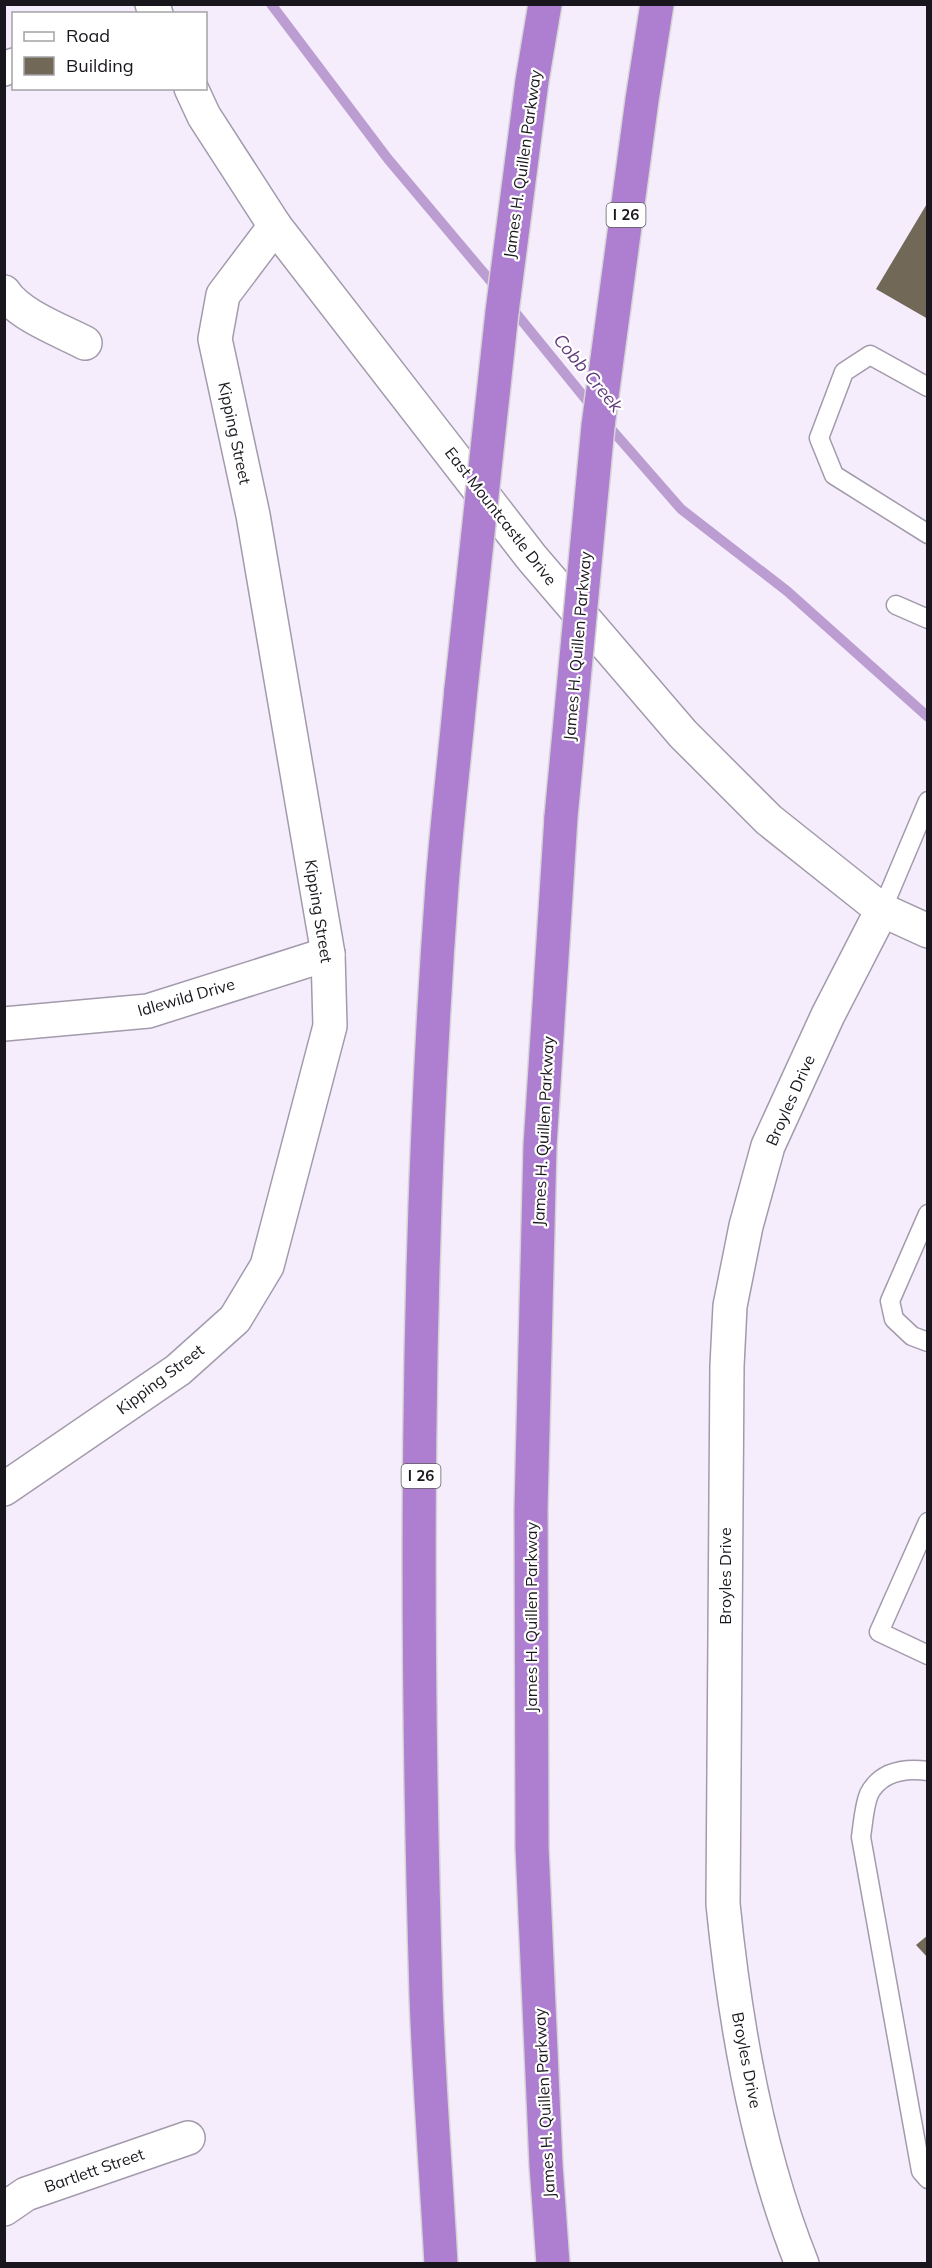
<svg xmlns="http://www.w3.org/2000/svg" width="932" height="2268" font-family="Mulish,sans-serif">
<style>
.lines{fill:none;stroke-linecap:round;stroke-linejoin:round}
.stream{stroke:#bb9dd2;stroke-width:10}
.building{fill:#726858}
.service-casing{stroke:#a39aac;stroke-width:21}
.minor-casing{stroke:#a39aac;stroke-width:36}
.tertiary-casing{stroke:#a39aac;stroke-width:36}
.motorway-casing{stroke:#d6d5d6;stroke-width:36}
.service{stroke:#fff;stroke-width:18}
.minor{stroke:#fff;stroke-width:33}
.tertiary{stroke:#fff;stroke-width:33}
.motorway{stroke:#ae7fd0;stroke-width:33}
.motorway-bridge-casing{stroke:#d6d5d6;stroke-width:36;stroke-linecap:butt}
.motorway-bridge{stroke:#ae7fd0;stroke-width:33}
.labels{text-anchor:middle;stroke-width:4.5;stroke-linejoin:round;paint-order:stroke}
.shield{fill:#fff;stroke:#5f5c61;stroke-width:1.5}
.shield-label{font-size:15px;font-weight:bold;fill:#1a161d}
.street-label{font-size:16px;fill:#1a161d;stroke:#fff}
.water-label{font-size:18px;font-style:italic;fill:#613b7c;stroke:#fff}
</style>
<rect width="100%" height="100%" fill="#f5edfc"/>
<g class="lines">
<g class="stream">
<path d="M 271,4 L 388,159 L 499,291"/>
<path d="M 510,306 L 593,408"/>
<path d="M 605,422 L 681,509 L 787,591 L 928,717"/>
</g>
</g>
<g class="building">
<path d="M 928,202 L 928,319 L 876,289 Z"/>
<path d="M 928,1935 L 928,1958 L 916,1945 Z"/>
</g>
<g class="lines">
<g class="service-casing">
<g id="service">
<path d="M 928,387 L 870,355 L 844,372 L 819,438 L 834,475 L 928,534"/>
<path d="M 896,605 L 928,619"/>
<path d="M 882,910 L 928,801"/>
<path d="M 928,1214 L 890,1301 L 894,1319 L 912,1336 L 928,1342"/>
<path d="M 928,1522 L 879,1632 L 928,1655"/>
<path d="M 928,1771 C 905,1768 881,1771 869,1794 C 864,1806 863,1824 861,1837 L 921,2171 L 928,2179"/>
</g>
</g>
<g class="minor-casing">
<g id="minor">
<path d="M 4,69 L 14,65"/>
<path d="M 4,292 C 19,315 60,330 85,343"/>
<path d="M 4,1024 L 148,1011 L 328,954"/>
<path d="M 4,1489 L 178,1370 L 235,1319 L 267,1266 L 330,1026 L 328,954 L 253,515 L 215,339 L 223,295 L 275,226"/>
<path d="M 4,2209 L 26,2194 L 188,2138"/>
</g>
</g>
<g class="tertiary-casing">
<g id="tertiary">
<path d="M 152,4 L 156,14"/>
<path d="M 191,88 L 204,116 L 275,226 L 532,558 L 683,734 L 769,820 L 882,910 L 928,931"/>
<path d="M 802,2264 C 757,2152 735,2023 723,1904 L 727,1366 L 730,1306 L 746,1226 L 768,1146 L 828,1015 L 882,910"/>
</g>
</g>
<g class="motorway-casing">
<g id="motorway">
<path d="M 502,312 L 532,81 L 545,4"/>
<path d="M 598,426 L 642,100 L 657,4"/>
<path d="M 441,2264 C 436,2174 429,2084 426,1995 C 415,1626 415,1254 442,886 C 447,820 455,754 461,689"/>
<path d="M 553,2264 L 546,2165 L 532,1847 L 531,1509 L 540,1146 L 561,817"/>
</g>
</g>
<use href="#service" class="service"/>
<use href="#minor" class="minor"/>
<use href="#tertiary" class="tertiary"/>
<use href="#motorway" class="motorway"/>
<g class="motorway-bridge-casing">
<g id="motorway-bridge">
<path d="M 461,689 L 502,312"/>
<path d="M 561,817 L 598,426"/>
</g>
</g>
<use href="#motorway-bridge" class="motorway-bridge"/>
</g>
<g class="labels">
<g class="shield">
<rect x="606.5" y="203" width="39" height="24" rx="4.5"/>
<rect x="401.5" y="1464" width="39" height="24" rx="4.5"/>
</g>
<g class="shield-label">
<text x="626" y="220">I 26</text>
<text x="421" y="1481">I 26</text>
</g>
<g class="street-label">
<text transform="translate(522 164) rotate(-82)" y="6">James H. Quillen Parkway</text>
<text transform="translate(235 433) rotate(78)" y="6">Kipping Street</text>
<text transform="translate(501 516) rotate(52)" y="6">East Mountcastle Drive</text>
<text transform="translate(577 646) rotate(-85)" y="6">James H. Quillen Parkway</text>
<text transform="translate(319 911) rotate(81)" y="6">Kipping Street</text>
<text transform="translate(186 997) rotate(-16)" y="6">Idlewild Drive</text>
<text transform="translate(790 1100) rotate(-66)" y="6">Broyles Drive</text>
<text transform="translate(543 1131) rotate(-87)" y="6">James H. Quillen Parkway</text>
<text transform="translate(160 1379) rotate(-37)" y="6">Kipping Street</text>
<text transform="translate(725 1576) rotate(-90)" y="6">Broyles Drive</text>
<text transform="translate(531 1617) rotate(-90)" y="6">James H. Quillen Parkway</text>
<text transform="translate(747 2060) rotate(79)" y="6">Broyles Drive</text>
<text transform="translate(544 2103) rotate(-93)" y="6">James H. Quillen Parkway</text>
<text transform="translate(94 2170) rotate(-19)" y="6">Bartlett Street</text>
</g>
<g class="water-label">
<text transform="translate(588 373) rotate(50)" y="6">Cobb Creek</text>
</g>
</g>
<rect width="932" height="2268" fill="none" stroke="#1a161d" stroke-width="12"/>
<rect x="12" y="12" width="195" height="78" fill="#ffffff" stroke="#a3a2a5" stroke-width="1.5"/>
<rect x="24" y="32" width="30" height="9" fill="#ffffff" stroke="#a3a2a5" stroke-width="1.5"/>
<text x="66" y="42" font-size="18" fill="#1a161d">Road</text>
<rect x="24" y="57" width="30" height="18" fill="#726858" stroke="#a3a2a5" stroke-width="1.5"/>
<text x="66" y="72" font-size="18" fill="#1a161d">Building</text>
</svg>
